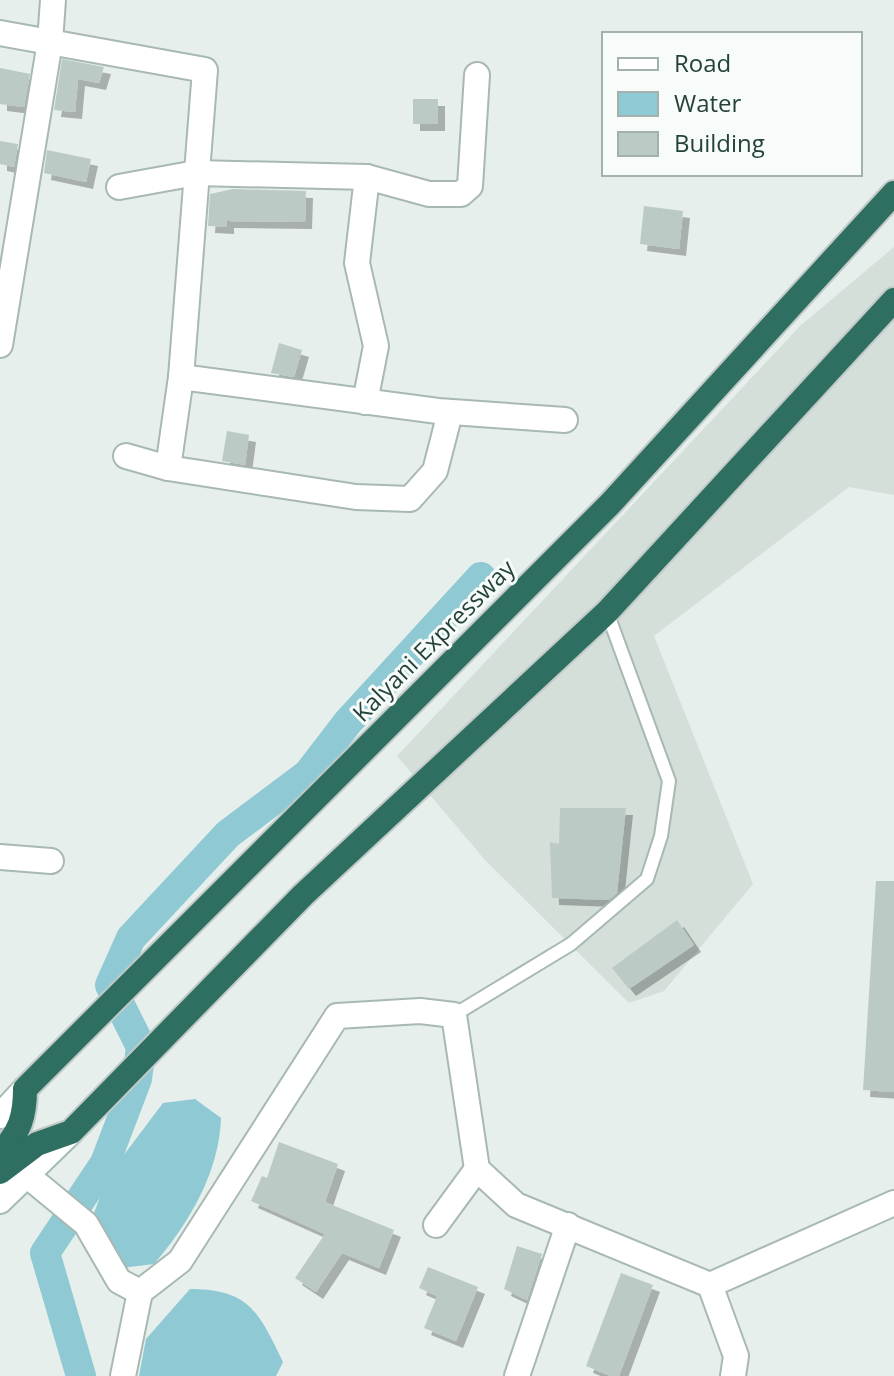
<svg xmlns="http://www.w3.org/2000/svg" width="894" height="1376" font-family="'Open Sans',sans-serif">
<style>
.built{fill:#d4dfda}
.water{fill:#8ec9d4}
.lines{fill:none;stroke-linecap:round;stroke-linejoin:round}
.canal{stroke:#8ec9d4;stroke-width:30}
.building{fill:#bbcac4;filter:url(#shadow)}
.lane-casing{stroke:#a8b8b2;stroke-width:16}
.street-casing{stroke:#a8b8b2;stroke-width:28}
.secondary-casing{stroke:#a4bbb3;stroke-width:28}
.highway-casing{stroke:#c2cac8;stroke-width:28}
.lane{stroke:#fff;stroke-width:12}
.street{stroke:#fff;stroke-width:24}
.secondary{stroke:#fff;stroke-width:24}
.highway{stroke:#2f6f62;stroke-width:24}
.labels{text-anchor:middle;stroke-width:6;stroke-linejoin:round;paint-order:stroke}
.street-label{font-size:24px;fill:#24423a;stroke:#f7fbf9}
</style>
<defs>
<filter id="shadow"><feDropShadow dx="7" dy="7" stdDeviation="0" flood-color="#0004"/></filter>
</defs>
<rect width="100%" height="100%" fill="#e6efeb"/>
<path class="built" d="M 894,247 L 894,495 L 849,487 L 654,636 L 753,884 L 664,991 L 629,1003 L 485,860 L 397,756 L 800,326 Z"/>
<g class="water">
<path d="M 195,1099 L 221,1118 C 219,1173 189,1223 154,1264 L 121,1268 L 91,1221 L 108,1176 L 163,1103 Z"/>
<path d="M 190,1289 C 250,1289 259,1313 283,1362 L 276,1376 L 139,1376 L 146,1339 Z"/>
</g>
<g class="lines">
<path class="canal" d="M 81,1376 L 45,1253 L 105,1163 L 137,1079 L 141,1047 L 110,985 L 131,938 L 228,834 L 308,774 L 348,722 L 481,577"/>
</g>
<g class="building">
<path d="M 62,59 L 104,67 L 99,83 L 78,79 L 75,112 L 54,110 Z"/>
<path d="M 0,68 L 30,74 L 24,107 L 0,104 Z"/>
<rect x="413" y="99" width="25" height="25"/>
<path d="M 0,141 L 18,144 L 14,167 L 0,164 Z"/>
<path d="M 47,150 L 91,159 L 86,182 L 44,173 Z"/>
<path d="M 233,189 L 306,191 L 305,222 L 227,221 L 227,227 L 208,226 L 210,194 Z"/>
<path d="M 644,206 L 683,211 L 679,249 L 640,244 Z"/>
<path d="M 279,343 L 302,350 L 294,377 L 271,373 Z"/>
<path d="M 227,431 L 249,435 L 245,465 L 222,461 Z"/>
<path d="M 560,808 L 626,808 L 617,893 L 609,900 L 552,898 L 550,842 L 559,844 Z"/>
<path d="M 876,881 L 894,881 L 894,1092 L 863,1090 Z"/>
<path d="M 677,920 L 694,945 L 629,989 L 612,968 Z"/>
<path d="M 279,1142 L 338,1164 L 325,1202 L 394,1230 L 379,1268 L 342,1253 L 316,1292 L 295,1278 L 325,1234 L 251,1201 L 262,1176 L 267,1178 Z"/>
<path d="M 517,1246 L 542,1254 L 527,1300 L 504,1289 Z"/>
<path d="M 428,1267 L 478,1287 L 456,1341 L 424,1328 L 437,1296 L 419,1288 Z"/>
<path d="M 621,1273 L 653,1285 L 619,1376 L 611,1376 L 586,1366 Z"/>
</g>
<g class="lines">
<g class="lane-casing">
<path id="lane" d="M 454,1015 L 571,944 L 647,879 L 661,836 L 669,781 L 607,612"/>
</g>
<g class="street-casing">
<g id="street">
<path d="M 0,33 L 205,70 L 181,377 L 168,468"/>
<path d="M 119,187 L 196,173 L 367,177 L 429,194 L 461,194 L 470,186 L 477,75"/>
<path d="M 0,345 L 50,42 L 53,0"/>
<path d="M 181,377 L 438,411 L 565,420"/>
<path d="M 365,402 L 376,346 L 357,263 L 367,177"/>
<path d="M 126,456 L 168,468 L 356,497 L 410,499 L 435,471 L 450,413"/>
<path d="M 0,857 L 51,861"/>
<path d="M 29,1177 L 86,1224 L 119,1281 L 140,1292 L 180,1261 L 337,1016 L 420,1011 L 454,1015 L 477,1169 L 516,1205 L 710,1285 L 736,1356 L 733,1376"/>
<path d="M 436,1225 L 477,1169"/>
<path d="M 710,1285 L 894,1203"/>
<path d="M 123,1376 L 140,1292"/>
<path d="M 517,1376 L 568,1225"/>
</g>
</g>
<g class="secondary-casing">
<g id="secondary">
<path d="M 0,1116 L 25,1089"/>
<path d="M 0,1201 L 71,1132"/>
</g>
</g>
<g class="highway-casing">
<g id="highway">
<path d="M 0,1152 C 20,1134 25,1115 25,1089 L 610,504 L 894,193"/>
<path d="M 0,1172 L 37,1144 L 71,1132 L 303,895 L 607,612 L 894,300"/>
</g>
</g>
<use href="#lane" class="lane"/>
<use href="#street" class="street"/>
<use href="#secondary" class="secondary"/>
<use href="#highway" class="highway"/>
</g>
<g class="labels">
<g class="street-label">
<text transform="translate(434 641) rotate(-45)" y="8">Kalyani Expressway</text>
</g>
</g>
<rect x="602" y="32" width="260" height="144" fill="#f7fbf9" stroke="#a3b1ad" stroke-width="2"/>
<rect x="618" y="58" width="40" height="12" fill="#ffffff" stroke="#a3b1ad" stroke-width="2"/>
<text x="674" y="72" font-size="24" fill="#24423a">Road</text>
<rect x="618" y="92" width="40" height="24" fill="#8ec9d4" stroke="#a3b1ad" stroke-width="2"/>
<text x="674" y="112" font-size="24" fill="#24423a">Water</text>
<rect x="618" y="132" width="40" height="24" fill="#bbcac4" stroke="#a3b1ad" stroke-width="2"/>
<text x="674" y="152" font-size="24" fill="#24423a">Building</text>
</svg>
